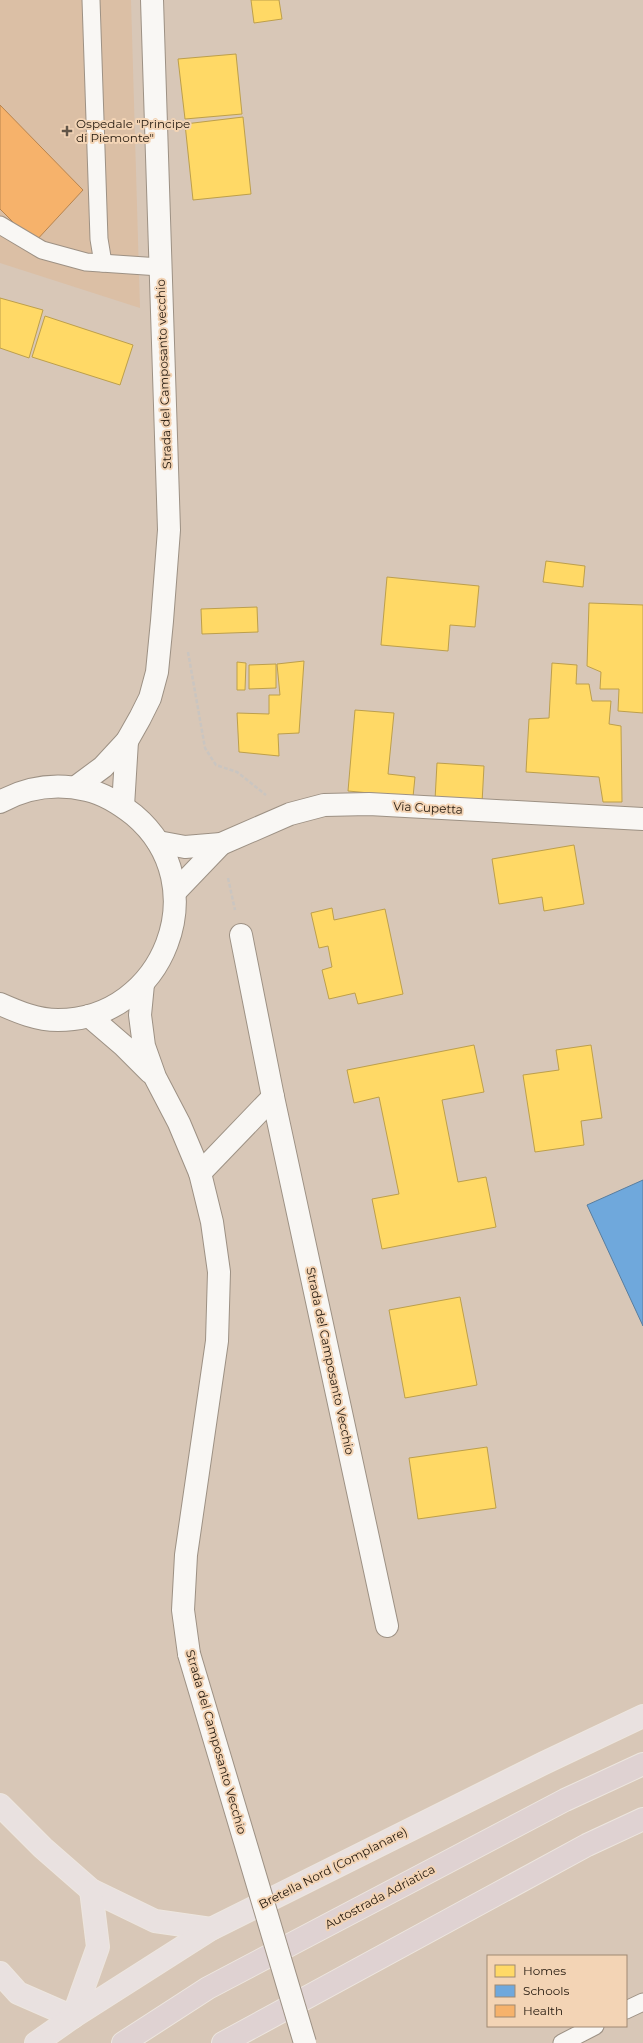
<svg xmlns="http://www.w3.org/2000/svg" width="643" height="2043" font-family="Montserrat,sans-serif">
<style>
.built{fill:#dbbfa5}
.homes{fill:#ffd966;stroke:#bd9f4b}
.schools{fill:#6fa8dc;stroke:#587d9e}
.health{fill:#f6b26b;stroke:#b7844f}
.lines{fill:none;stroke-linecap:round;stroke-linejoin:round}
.service-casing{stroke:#9d9184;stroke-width:19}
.minor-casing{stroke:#9d9184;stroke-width:24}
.tertiary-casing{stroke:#9d9184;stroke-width:24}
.primary-casing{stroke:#ede6df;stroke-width:24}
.motorway-casing{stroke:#ede6df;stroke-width:24}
.path{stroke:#cac5c0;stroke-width:2.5;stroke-dasharray:4 2;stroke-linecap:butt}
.service{stroke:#f9f7f4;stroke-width:17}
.minor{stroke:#f9f7f4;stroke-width:22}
.tertiary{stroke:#f9f7f4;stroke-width:22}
.primary{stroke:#e9e1e0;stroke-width:22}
.motorway{stroke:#dfd2d2;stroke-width:22}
.minor-bridge-casing{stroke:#9d9184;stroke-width:24;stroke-linecap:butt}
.minor-bridge{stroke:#f9f7f4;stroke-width:22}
.poi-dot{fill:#625548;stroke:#f3d4b5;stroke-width:1.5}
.labels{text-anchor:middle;stroke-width:4;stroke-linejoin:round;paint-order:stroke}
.poi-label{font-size:12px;fill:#23180d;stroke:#f3d4b5;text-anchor:start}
.street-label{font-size:12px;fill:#23180d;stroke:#f3d4b5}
</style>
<rect width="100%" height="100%" fill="#d8c7b7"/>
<path class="built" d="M 0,0 L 131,0 L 140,308 L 0,263 Z"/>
<g class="homes">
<path d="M 251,0 L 279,0 L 282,19 L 254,23 Z"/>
<path d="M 236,54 L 242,114 L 185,119 L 178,59 Z"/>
<path d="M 243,117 L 251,194 L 193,200 L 185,124 Z"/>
<path d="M 0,298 L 43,310 L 29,358 L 0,348 Z"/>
<path d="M 45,316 L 133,345 L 120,385 L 32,357 Z"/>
<path d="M 546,561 L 585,566 L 583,587 L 543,582 Z"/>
<path d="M 387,577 L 479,586 L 475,627 L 450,625 L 448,651 L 381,645 Z"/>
<path d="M 589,603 L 643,605 L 643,713 L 618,711 L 619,689 L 600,689 L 601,672 L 587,666 Z"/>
<path d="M 257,607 L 258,632 L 202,634 L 201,609 Z"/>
<path d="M 304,661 L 299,733 L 278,734 L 279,756 L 239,752 L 237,713 L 269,714 L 269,695 L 280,695 L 277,664 Z"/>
<path d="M 237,662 L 246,663 L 245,690 L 237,690 Z"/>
<path d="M 552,663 L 577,665 L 576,684 L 589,684 L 592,701 L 611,701 L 609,724 L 621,726 L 622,802 L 603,802 L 599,777 L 526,772 L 529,719 L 549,718 Z"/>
<path d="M 276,664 L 276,688 L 249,689 L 249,665 Z"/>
<path d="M 355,710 L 394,713 L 388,774 L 415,777 L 413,797 L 348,791 Z"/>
<path d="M 437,763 L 484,766 L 482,803 L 435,800 Z"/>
<path d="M 574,845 L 584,904 L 544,911 L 542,897 L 499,904 L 492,859 Z"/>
<path d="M 332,908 L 334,920 L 385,909 L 403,994 L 358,1004 L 355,993 L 329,999 L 322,970 L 332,967 L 328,946 L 319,948 L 311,913 Z"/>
<path d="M 474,1045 L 484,1092 L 442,1100 L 458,1182 L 486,1177 L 496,1227 L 382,1249 L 372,1199 L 399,1194 L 379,1097 L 354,1103 L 347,1070 Z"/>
<path d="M 591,1045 L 602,1118 L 581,1121 L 584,1145 L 535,1152 L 523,1075 L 559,1070 L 556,1050 Z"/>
<path d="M 460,1297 L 477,1385 L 405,1398 L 389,1310 Z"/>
<path d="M 487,1447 L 496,1508 L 418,1519 L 409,1458 Z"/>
</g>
<path class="schools" d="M 643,1180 L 643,1326 L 587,1205 Z"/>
<path class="health" d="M 0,105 L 83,190 L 34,243 L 0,209 Z"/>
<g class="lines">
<g class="service-casing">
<g id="service">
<path d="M 91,0 L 99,239 L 103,263"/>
<path d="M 0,225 L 42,250 L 86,262 L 160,267"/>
<path d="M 626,2010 L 643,2002"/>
<path d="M 562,2043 L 595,2026"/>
</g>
</g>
<g class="minor-casing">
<g id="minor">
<path d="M 158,842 L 185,847 L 221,844 L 290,814 L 324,805 L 369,804 L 643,819"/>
<path d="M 175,892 L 221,844"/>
<path d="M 241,935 L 273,1097 L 387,1626"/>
<path d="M 143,984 L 140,1015 L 144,1046 L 155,1077 L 179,1123 L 200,1173 L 212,1222 L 219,1272 L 217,1341 L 186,1555 L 183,1610 L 189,1654"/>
<path d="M 89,1016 L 124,1046 L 150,1072"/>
<path d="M 200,1173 L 273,1097"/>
</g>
</g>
<g class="tertiary-casing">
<g id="tertiary">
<path d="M 76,787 L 103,767 L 127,741 L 140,718 L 150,698 L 157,672 L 162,621 L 169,530 L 152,0"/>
<path d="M 0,802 C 27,787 57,783 87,790 C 105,794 120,804 134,815 C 217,885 164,1020 58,1020 C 37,1020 18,1012 0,1004"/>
<path d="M 123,806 L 127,741"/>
</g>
</g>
<g class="primary-casing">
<g id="primary">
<path d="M 0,1805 L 43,1848 L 91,1890 L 155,1921 L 211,1929"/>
<path d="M 0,1973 L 18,1993 L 73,2017"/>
<path d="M 73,2017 L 98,1947 L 91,1890"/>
<path d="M 36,2043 L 73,2017 L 211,1929 L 544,1763 L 643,1716"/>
</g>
</g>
<g class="motorway-casing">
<g id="motorway">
<path d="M 123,2043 L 208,1988 L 565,1800 L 643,1764"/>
<path d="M 223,2043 L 587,1845 L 643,1819"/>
</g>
</g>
<g class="path">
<path d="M 188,652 L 205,748 L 216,765 L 237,772 L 266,795"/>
<path d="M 228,878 L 235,910"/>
</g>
<use href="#service" class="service"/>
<use href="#minor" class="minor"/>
<use href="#tertiary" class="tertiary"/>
<use href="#primary" class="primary"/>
<use href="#motorway" class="motorway"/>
<g class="minor-bridge-casing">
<path id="minor-bridge" d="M 189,1654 L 305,2043"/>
</g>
<use href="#minor-bridge" class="minor-bridge"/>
</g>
<path class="poi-dot" d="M65 125h4v4h4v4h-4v4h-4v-4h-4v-4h4z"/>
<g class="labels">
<g class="poi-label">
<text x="76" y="128">Ospedale "Principe<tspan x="76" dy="14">di Piemonte"</tspan></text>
</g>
<g class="street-label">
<text transform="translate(164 374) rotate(-92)" y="4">Strada del Camposanto vecchio</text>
<text transform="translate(428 808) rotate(3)" y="4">Via Cupetta</text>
<text transform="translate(330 1361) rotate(78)" y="4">Strada del Camposanto Vecchio</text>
<text transform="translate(216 1742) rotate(74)" y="4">Strada del Camposanto Vecchio</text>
<text transform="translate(333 1868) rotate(-27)" y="4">Bretella Nord (Complanare)</text>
<text transform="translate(380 1897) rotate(-28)" y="4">Autostrada Adriatica</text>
</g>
</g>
<rect x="487" y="1955" width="140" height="72" fill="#f3d4b5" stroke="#a08972"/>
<rect x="495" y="1965" width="20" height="12" fill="#ffd966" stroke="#a08972"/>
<text x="523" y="1975" font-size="12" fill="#23180d">Homes</text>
<rect x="495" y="1985" width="20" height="12" fill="#6fa8dc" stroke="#a08972"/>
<text x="523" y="1995" font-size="12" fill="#23180d">Schools</text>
<rect x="495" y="2005" width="20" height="12" fill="#f6b26b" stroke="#a08972"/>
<text x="523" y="2015" font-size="12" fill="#23180d">Health</text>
</svg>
